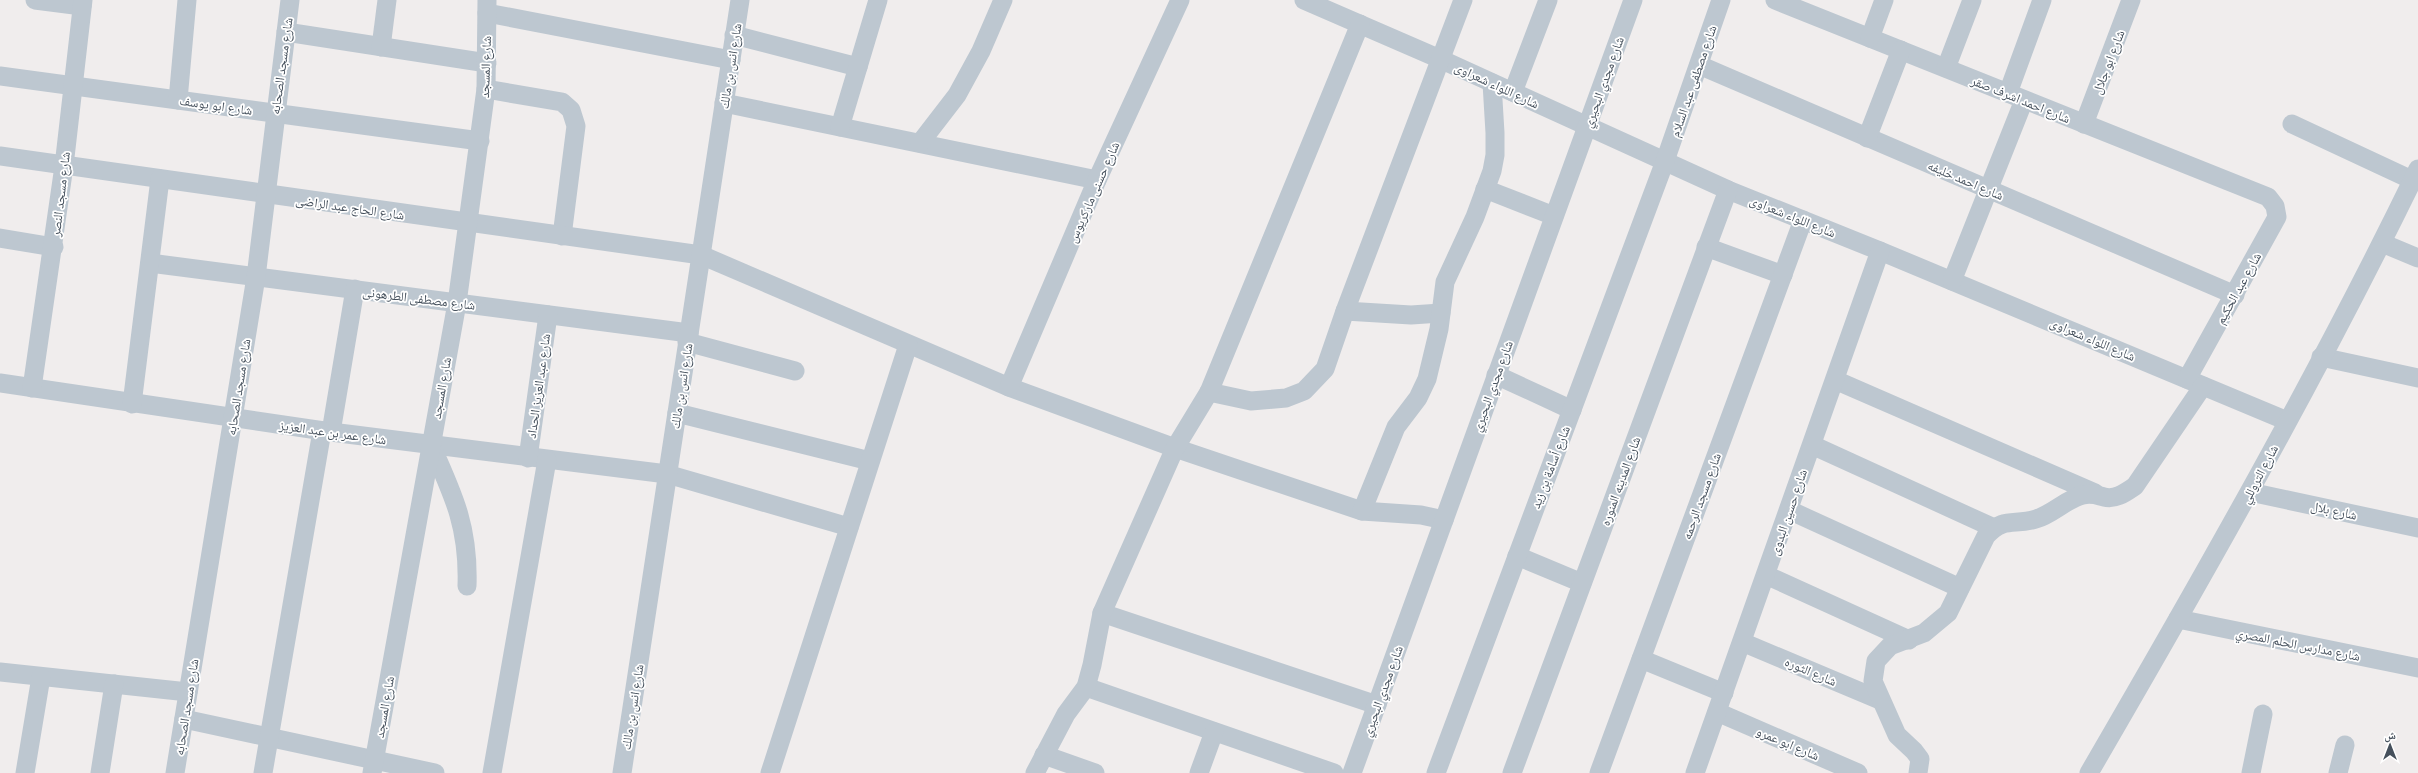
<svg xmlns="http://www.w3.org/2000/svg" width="2418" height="773" font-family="'IBM Plex Sans','Noto Naskh Arabic',sans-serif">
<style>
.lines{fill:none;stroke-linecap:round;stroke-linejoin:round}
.minor{stroke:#bdc7d0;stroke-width:19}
.labels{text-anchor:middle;stroke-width:3.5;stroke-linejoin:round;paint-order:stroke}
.street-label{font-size:13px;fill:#45505c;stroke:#fff}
</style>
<rect width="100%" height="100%" fill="#f0eded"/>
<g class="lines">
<g class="minor">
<path d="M 35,0 L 82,6"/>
<path d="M 1304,0 L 1440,59 L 1728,190 L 1880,251 L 2287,421"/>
<path d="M 1775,0 L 2268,197 L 2275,206 L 2277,217 L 2187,379"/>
<path d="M 487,13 L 731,60"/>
<path d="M 286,32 L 487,63"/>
<path d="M 734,35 L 858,67"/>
<path d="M 1870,38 L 1884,0"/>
<path d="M 381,47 L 387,0"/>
<path d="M 1699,65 L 2235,295"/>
<path d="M 1946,68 L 1972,0"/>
<path d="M 0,76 L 480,141"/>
<path d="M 486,89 L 562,102 L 571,110 L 576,126 L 562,236"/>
<path d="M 1513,92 L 1548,0"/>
<path d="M 2008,93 L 2042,0"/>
<path d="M 178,100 L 187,0"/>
<path d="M 724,103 L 1097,180"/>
<path d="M 2084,124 L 2131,0"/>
<path d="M 2292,124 L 2412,180"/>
<path d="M 840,127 L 878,0"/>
<path d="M 1867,138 L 1901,50"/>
<path d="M 920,143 L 957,95 L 981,51 L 1003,0"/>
<path d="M 0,156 L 701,255 L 1009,387 L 1175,448 L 1362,511 L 1421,515 L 1444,520"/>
<path d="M 1485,189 L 1554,216"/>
<path d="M 0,238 L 54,247"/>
<path d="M 2382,243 L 2418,258"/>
<path d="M 1706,247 L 1783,275"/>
<path d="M 150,263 L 689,333"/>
<path d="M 1952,281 L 2024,100"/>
<path d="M 1345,311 L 1411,315 L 1441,313"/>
<path d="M 687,342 L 795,371"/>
<path d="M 2321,357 L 2418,378"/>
<path d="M 1496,375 L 1572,410"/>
<path d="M 1835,380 L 2095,493"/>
<path d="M 0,383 L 331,432 L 667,474 L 849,527"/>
<path d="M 1009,387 L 1097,180 L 1180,0"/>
<path d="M 32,388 L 64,166 L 83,0"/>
<path d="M 1209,392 L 1251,401 L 1286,398 L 1304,391 L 1325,369 L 1345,311 L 1463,0"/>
<path d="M 132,404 L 160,179"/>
<path d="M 677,413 L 870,461"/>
<path d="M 331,432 L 355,289"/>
<path d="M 431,445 C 454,496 469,528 467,586"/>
<path d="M 1812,445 L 1994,528"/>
<path d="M 528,458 L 548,315"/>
<path d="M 2250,492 L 2418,528"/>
<path d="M 1789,510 L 1960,588"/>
<path d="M 1362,511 L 1396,427 L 1418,398 L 1427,379 L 1439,329 L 1445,282 L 1475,217 L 1492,171 L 1495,155 L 1495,133 L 1492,83"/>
<path d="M 1517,556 L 1582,583"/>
<path d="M 1766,575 L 1909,640"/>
<path d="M 1102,613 L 1377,705"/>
<path d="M 2178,619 L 2418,668"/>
<path d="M 1742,642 L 1880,700"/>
<path d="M 1641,659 L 1724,693"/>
<path d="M 0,672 L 188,692"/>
<path d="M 1086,687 L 1334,773"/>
<path d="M 1717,712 L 1858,773"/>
<path d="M 184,719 L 435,773"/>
<path d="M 1044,755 L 1095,773"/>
<path d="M 25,773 L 41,677"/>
<path d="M 100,773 L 114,684"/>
<path d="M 175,773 L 256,277 L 290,0"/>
<path d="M 263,773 L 322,431"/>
<path d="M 372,773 L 457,303 L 486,89 L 487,0"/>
<path d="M 492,773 L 547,460"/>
<path d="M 622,773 L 740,0"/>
<path d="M 770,773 L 908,345"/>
<path d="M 1035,773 L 1066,714 L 1086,687 L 1092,665 L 1102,613 L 1175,448 L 1209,392 L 1360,24"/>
<path d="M 1199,773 L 1214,732"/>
<path d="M 1352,773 L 1633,0"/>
<path d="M 1436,773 L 1665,161 L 1721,0"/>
<path d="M 1512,773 L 1728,190"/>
<path d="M 1599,773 L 1803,220"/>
<path d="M 1695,773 L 1880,251"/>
<path d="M 1918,773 L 1920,759 L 1914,751 L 1897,735 L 1873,681 L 1876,661 L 1890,646 L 1924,633 L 1948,613 L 1986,536 C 2005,516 2013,526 2036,519 C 2053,514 2066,499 2083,495 C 2092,493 2096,495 2104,497 C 2116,500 2126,492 2135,486 L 2203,386"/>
<path d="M 2089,773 C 2204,575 2318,375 2418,169"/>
<path d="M 2251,773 L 2263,714"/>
<path d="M 2338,773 L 2345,745"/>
</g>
</g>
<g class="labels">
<g class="street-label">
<text transform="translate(2108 62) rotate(-69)" y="5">شارع ابو جلال</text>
<text transform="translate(281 66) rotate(-82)" y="5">شارع مسجد الصحابه</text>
<text transform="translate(730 66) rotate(-81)" y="5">شارع انس بن مالك</text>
<text transform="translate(485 67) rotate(-88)" y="5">شارع المسجد</text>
<text transform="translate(1693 81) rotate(-71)" y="5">شارع مصطفى عبد السلام</text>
<text transform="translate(1603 82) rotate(-70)" y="5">شارع مجدي البحيري</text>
<text transform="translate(1497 85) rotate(25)" y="5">شارع اللواء شعراوى</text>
<text transform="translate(2021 99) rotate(22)" y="5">شارع احمد اشرف صقر</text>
<text transform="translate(216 105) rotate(8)" y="5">شارع ابو يوسف</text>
<text transform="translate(1966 180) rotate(23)" y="5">شارع احمد خليفه</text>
<text transform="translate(1093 192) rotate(-66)" y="5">شارع حسنى ماركريوس</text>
<text transform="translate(60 194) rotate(-83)" y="5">شارع مسجد النصر</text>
<text transform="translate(350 207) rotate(8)" y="5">شارع الحاج عبد الراضى</text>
<text transform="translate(1793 216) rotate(22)" y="5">شارع اللواء شعراوى</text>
<text transform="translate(2238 288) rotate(-61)" y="5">شارع عبد الحكيم</text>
<text transform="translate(419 298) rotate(7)" y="5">شارع مصطفى الطرهونى</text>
<text transform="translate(2093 339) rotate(23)" y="5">شارع اللواء شعراوى</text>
<text transform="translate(538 386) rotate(-82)" y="5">شارع عبد العزيز الحداد</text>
<text transform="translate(681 386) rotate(-81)" y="5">شارع انس بن مالك</text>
<text transform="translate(1492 386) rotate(-70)" y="5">شارع مجدي البحيري</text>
<text transform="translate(238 387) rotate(-81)" y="5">شارع مسجد الصحابه</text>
<text transform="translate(441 388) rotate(-80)" y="5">شارع المسجد</text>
<text transform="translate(333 432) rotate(8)" y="5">شارع عمر بن عبد العزيز</text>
<text transform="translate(1550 467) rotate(-69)" y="5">شارع أسامة بن زيد</text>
<text transform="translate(2259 474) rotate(-62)" y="5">شارع التروللي</text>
<text transform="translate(1620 481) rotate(-70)" y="5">شارع المدينه المنوره</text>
<text transform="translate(1701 496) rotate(-70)" y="5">شارع مسجد الرحمه</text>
<text transform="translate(2334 510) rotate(12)" y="5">شارع بلال</text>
<text transform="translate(1788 512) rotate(-71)" y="5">شارع حسين البدوى</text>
<text transform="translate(2298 644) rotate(11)" y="5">شارع مدارس الحلم المصري</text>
<text transform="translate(1811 671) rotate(23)" y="5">شارع الثوره</text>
<text transform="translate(1382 691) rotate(-70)" y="5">شارع مجدي البحيري</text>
<text transform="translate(186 707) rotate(-81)" y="5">شارع مسجد الصحابه</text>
<text transform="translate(384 707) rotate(-80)" y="5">شارع المسجد</text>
<text transform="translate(632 707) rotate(-81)" y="5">شارع انس بن مالك</text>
<text transform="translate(1788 743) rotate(23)" y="5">شارع ابو عمرو</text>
</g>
</g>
<g transform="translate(2390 745)" stroke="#ffffff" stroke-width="3" paint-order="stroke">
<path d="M0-3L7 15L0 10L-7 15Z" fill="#45505c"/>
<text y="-6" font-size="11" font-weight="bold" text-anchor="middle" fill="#45505c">ش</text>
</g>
</svg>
